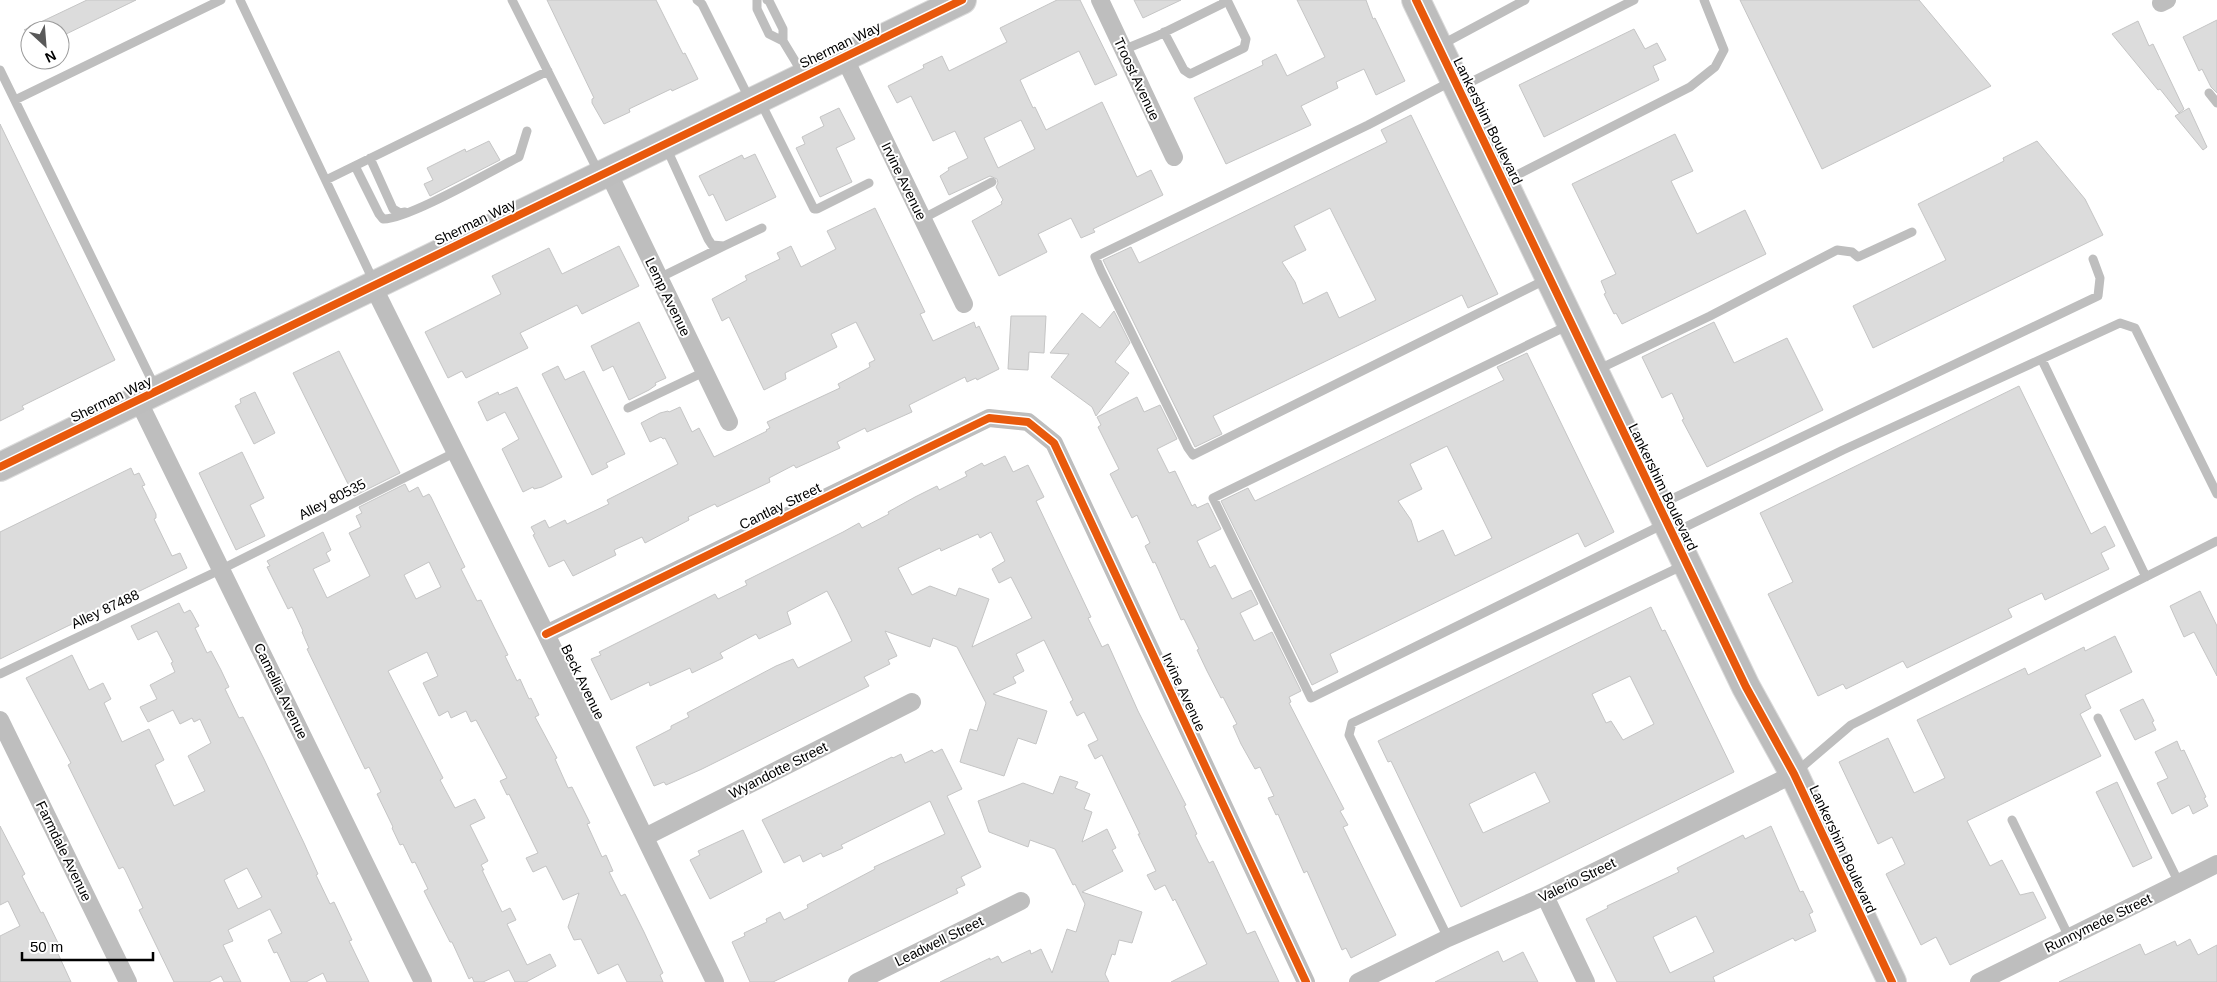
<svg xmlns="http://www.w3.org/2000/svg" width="2217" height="982" viewBox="0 0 2217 982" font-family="Helvetica,sans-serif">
	<rect width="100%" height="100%" fill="#fff"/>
	<!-- building -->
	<path fill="#dcdcdc" stroke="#c5c5c5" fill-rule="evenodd" d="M87 0H136L60 37V30H24Z
		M547 0H656L683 54 685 53 698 79 672 91 671 89 629 109 630 112 604 124 592 103V99L594 98Z
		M1057 0H1080L1117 75 1095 85 1079 51 1020 80 1033 108 1035 107 1046 130 1102 102 1137 177 1151 170 1163 195 1093 229 1095 232 1081 238 1071 218 1038 234 1047 252 999 276 972 221 1002 204 1001 202 1003 200 996 187 998 183 997 179 990 176 949 195 940 176 949 170 948 168 968 158 955 131 933 141 911 96 897 103 888 86 924 68 923 65 942 56 949 71 1007 42 1000 28ZM1021 120 1035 149 998 168 984 138Z
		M1134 0H1181L1143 18Z
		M1297 0H1366L1373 19 1375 18 1405 81 1376 95 1364 69 1336 82 1338 88 1301 106 1311 125 1226 164 1194 98 1263 65 1262 61 1276 54 1287 76 1325 57Z
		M1740 0H1919L1991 86 1822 169Z
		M2217 20V93L2211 87 2202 69 2199 71 2183 37Z
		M2138 21 2149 46 2153 44 2184 109 2179 113 2160 89 2158 90 2112 34Z
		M1634 29 1645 49 1657 43 1666 60 1653 66 1659 80 1544 137 1519 85Z
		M839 108 855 139 836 148 852 182 820 197 796 148 805 144 802 137 824 126 820 117Z
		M2189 108 2207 147 2203 150 2175 116Z
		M1411 115 1498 294 1468 308 1462 295 1213 416 1222 434 1195 447 1103 260 1131 247 1139 263 1387 142 1381 130ZM1330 208 1376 300 1339 318 1327 292 1303 304 1295 282 1282 262 1306 250 1294 226Z
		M0 124 115 360 22 406 24 409 0 421Z
		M1675 134 1693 171 1671 181 1697 234 1745 210 1766 254 1622 324 1616 313 1614 314 1604 294 1606 293 1601 281 1616 274 1572 184Z
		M489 141 500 160 430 196 424 184 433 180 427 168 465 149 466 152Z
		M2037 141 2085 199 2103 235 1873 348 1853 306 1946 260 1918 204 2004 161 2003 158Z
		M755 154 776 197 726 221 713 194 709 196 699 176 742 155 744 159Z
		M875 208 925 312 920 314 933 341 974 322 976 328 979 326 999 369 977 380 976 378 967 382 965 377 909 405 912 412 867 432 865 428 837 442 840 448 796 468 794 465 769 478 770 482 717 507 715 504 688 517 689 520 645 543 642 537 614 550 616 555 573 576 564 560 549 567 533 535 535 534 531 527 545 520 549 528 565 520 567 524 609 504 607 500 678 464 665 438 663 439 661 437 650 442 641 423 660 413 668 411 669 412 680 407 692 432 699 428 714 457 767 431 766 430 770 428 767 422 840 388 838 384 870 367 869 363 875 360 856 322 831 334 837 347 785 373 786 379 764 390 729 317 722 321 712 299 747 280 745 276 780 259 777 253 791 246 801 267 836 249 827 231Z
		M619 246 639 286 582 314 577 305 520 333 528 348 466 378 462 371 448 378 425 332 501 294 492 276 549 248 562 274Z
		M1114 311 1130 343 1115 362 1129 373 1096 416 1092 407 1051 377 1069 354 1050 353 1082 313 1100 328Z
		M1011 316H1046L1044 353 1029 352 1028 370 1008 369Z
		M639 322 666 378 655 383 656 385 649 390 629 400 613 366 603 371 591 346Z
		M1714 322 1734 363 1787 338 1823 410 1707 467 1682 420 1684 419 1672 393 1662 398 1642 357Z
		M339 351 400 473 354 496 293 373Z
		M1527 353 1614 532 1585 547 1578 533 1330 654 1338 672 1312 685 1221 501 1248 488 1255 501 1504 380 1497 367ZM1447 446 1492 538 1455 556 1443 530 1418 542 1411 520 1398 501 1422 489 1410 464Z
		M558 366 565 380 584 371 625 454 606 463 608 467 592 475 542 374Z
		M2019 386 2091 534 2105 526 2115 546 2101 553 2109 569 2045 600 2042 593 2008 609 2012 617 1907 668 1903 661 1846 689 1843 684 1818 696 1768 594 1793 582 1760 513Z
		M517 387 562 477 542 487 534 489 533 487 523 492 502 449 519 439 505 412 487 421 478 402 498 392 499 395Z
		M255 392 275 433 254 444 235 406 241 403 240 399Z
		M1137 397 1144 412 1160 405 1177 439 1157 449 1169 473 1175 471 1192 506 1195 504 1197 508 1208 503 1221 529 1197 541 1210 568 1215 565 1232 599 1251 590 1258 604 1240 613 1254 641 1272 632 1301 691 1289 697 1291 702 1289 703 1344 809 1340 811 1348 825 1343 827 1396 935 1351 958 1346 948 1342 950 1307 871 1304 873 1278 814 1276 815 1268 798 1274 796 1260 767 1255 769 1241 744 1233 726 1237 724 1223 697 1221 698 1207 671 1197 650 1199 649 1184 619 1181 620 1155 562 1153 563 1145 546 1150 543 1137 515 1132 518 1110 474 1119 469 1098 427 1101 425 1097 417Z
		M242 452 264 498 250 505 265 536 236 550 199 473Z
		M1005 456 1013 472 1028 465 1044 497 1036 501 1091 617 1088 618 1102 647 1108 644 1138 711 1186 805 1184 806 1197 834 1195 835 1209 863 1213 861 1247 934 1255 931 1279 982H1171L1207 964 1175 899 1173 901 1165 885 1155 890 1147 875 1156 871 1138 834H1140L1102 755 1095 759 1088 745 1098 740 1084 712 1077 716 1070 702 1073 700 1044 640 1016 654 1024 671 1013 677 1016 683 993 694 1047 711 1036 744 1018 738 1004 776 960 762 970 729 977 731 986 703 957 647 933 638 930 647 885 631 897 656 888 660 890 664 864 677 869 686 702 769 666 785 664 782 654 786 636 747 671 729V726L689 717 687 713 776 666 793 659 798 668 852 641 837 610 827 591 787 612 791 624 759 639 756 634 720 653 723 658 692 673 690 668 650 686 649 682 611 700 591 659 601 655 599 652 715 594 718 599 747 585 745 581 843 532 859 523 862 528 889 514 888 512 915 497 937 486 939 490 967 476 965 472 982 463 984 466ZM991 532 1005 561 992 569 999 583 1011 577 1032 618 972 647 989 599 959 588 956 596 930 586 912 595 898 568 940 548 941 551 978 534 980 538Z
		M131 468 134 475 139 473 145 485 142 486 156 514V518L154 519 172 556 180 553 187 568 0 659V532Z
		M405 484 409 492 418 487 423 497 429 494 431 497 465 567 461 569 477 601 481 600 494 627 508 655 505 656 517 681 520 679 529 699 531 698 539 715 535 717 557 758 555 759 568 788 572 787 590 823 587 824 602 857 606 855 613 871 609 872 621 896 625 894 644 932 663 973 660 975 663 982H627L618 964 598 974 581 939 574 940 568 927 579 893 563 900 546 866 533 872 526 858 538 853 509 794 507 795 500 781 507 778 476 720 471 722 466 711 451 718 448 711 439 716 423 683 438 676 427 652 388 671 443 778 440 780 455 808 475 799 485 818 470 825 488 861 481 865 484 870H482L502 912 510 908 516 920 507 924 527 965 550 954 556 966 526 982H515L509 970 483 982H474L472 977 469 979 452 942H450L428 899 424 891 428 889 415 862 412 863 403 844 400 845 392 828 393 827 377 794 381 792 369 767 365 769 307 649 309 648 302 632 303 631 292 607 288 609 267 567 270 566 267 561 323 532 331 550 326 553 330 561 313 569 327 598 370 576 349 533 361 527 356 516 362 513 359 507ZM429 562 441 587 416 599 404 575Z
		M2200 591 2217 626V676L2194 632 2184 637 2170 606Z
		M179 603 184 613 190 610 192 613 199 626 195 628 207 653 211 651 221 670 229 687 225 689 239 718 243 717 264 759 304 843 318 874 316 875 330 904 334 902 352 940 349 941 369 982H327L323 973 306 982H291L277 952 274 953 268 940 282 933 270 909 228 930 233 941 223 945 241 982H224L221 976 209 982H174L156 945 139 910 143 908 125 870 123 867 119 869 68 765 71 763 26 678 72 655 89 690 103 683 111 699 104 703 122 742 149 729 164 760 155 765 174 806 205 791 188 756 211 743 200 719 194 722 192 718 180 724 173 710 148 722 140 707 157 699 150 685 175 672 171 663 173 662 157 631 138 640 131 626ZM247 868 262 897 238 909 224 880Z
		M1651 607 1662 631 1665 630 1734 772 1461 907 1391 761 1388 762 1378 741ZM1630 676 1654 724 1623 740 1611 721 1606 723 1592 694ZM1535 772 1550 802 1483 833 1469 804Z
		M2115 636 2132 672 2085 695 2091 708 2080 714 2101 756 1967 821 1990 866 2002 860 2020 895 2033 892 2046 918 1950 965 1936 937 1921 945 1886 874 1905 864 1892 837 1878 844 1839 762 1888 738 1914 793 1945 778 1917 720 2025 668 2028 675 2084 647 2085 651Z
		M2143 699 2154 721 2152 722 2156 730 2135 740 2120 710Z
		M2177 741 2181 751 2184 750 2206 797 2204 798 2208 806 2193 814 2189 805 2172 814 2157 783 2168 778 2155 752Z
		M942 749 962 789 947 796 981 867 961 877 965 885 956 889 958 893 773 982H750L732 942 745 936 744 933 767 922 766 919 780 912 784 920 808 908 807 905 875 869 874 867 945 834 930 801 841 845 843 848 823 857 821 853 803 862 800 855 784 863 762 820 892 757 893 758 901 754 905 763 932 750 934 753Z
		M1060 776 1078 782 1075 788 1090 794 1084 809 1092 812 1082 842 1107 829 1116 848 1112 850 1123 871 1082 892 1142 912 1132 943 1119 940 1115 955 1112 954 1105 974 1109 982H940L990 958V960L998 956 1002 963 1030 950 1031 954 1041 949 1052 973 1067 929 1076 932 1085 904 1075 884 1073 885 1055 849 1030 840 1028 847 989 832 978 801 1023 783 1053 794Z
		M2117 782 2152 858 2133 867 2096 792Z
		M0 826 25 874 22 876 41 913 43 912 58 943 54 945 71 982H0V936L20 926 8 901 0 905Z
		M1771 826 1800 892 1803 891 1813 912 1809 914 1816 931 1795 941 1793 938 1713 977 1715 982H1617L1586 919 1608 908 1607 906 1679 872 1677 868 1743 835 1745 839ZM1696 916 1714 952 1670 973 1653 937Z
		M743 830 762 872 710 899 690 860 700 855 698 851Z
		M2190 939 2198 955 2217 945V982H2059L2140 944 2145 955 2175 941 2177 946Z
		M1498 951 1503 962 1523 952 1538 982H1435Z"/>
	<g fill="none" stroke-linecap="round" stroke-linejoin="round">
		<!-- primary casing -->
		<g stroke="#dbdbdb" stroke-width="30">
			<path id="primary" d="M1416 0 1746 687 1794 774 1892 982
				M0 467 962 0"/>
		</g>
		<!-- service -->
		<path stroke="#bebebe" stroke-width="9" d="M240 0 374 282
			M512 0 599 173
			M697 0 702 4 750 100
			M757 0V9L769 34 783 41 803 74
			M767 0 769 1 783 29V41
			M1164 32 1184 70 1190 74 1244 48 1246 39 1227 0
			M1441 45 1525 0
			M1123 50 1157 36 1222 4 1225 0
			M0 70 156 389
			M1452 81 1368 125 1095 257 1101 271 1188 448 1193 455 1547 279
			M1461 87 1634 0
			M2209 93 2217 103
			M15 100 221 0
			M760 101 814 209H817L869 183
			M666 147 708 239 712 245 724 246 762 228
			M370 158 393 209 400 213 405 212
			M355 166 379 214 383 219C407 220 493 170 519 157L527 131
			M326 180 548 71
			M1505 181 1690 87 1715 67 1724 50 1704 0
			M922 219 992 182
			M659 278 724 246
			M1569 325 1213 498 1311 698 1664 524
			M2042 360 2146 577
			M1597 370 1710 316 1837 250 1852 252 1858 257 1912 232
			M628 408 704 372
			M1661 504 2098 296 2100 278 2093 259
			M1675 532 1843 450 2120 323 2135 328 2217 494
			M0 674 222 569 454 453
			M2098 718 2179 883
			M1796 772 1851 725 2217 541
			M2012 820 2069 937
			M1448 938 1349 735 1352 723 1684 565"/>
		<!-- minor -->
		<path stroke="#bebebe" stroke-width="18" d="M1100 0 1174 157
			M2161 3 2167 0
			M844 57 964 304
			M608 172 729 422
			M373 286 546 634 715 982
			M138 400 423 982
			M546 634 989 418 1028 422 1054 443 1306 982
			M0 720 128 982
			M645 837 912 702
			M1545 896 1586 982
			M857 982 1021 901
			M1358 982 1448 938 1545 896 1794 774
			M1979 982 2217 864"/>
		<!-- primary -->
		<use href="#primary" stroke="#bdbdbd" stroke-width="28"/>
		<!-- cycleway casing -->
		<g stroke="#fff" stroke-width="11">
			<path id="cycleway" d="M1416 0 1746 687 1794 774 1892 982
				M0 467 962 0
				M546 634 989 418 1028 422 1054 443 1306 982"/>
		</g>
		<!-- cycleway -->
		<use href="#cycleway" stroke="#e8590c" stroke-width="8"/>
	</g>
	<g text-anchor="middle" stroke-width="4" stroke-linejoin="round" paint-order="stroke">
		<!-- street labels -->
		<g font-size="14" fill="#000" stroke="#fff">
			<text transform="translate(840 45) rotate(-26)" y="5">Sherman Way</text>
			<text transform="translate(1137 79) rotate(65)" y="5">Troost Avenue</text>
			<text transform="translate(1488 121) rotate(64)" y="5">Lankershim Boulevard</text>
			<text transform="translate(904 181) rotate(64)" y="5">Irvine Avenue</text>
			<text transform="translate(475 222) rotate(-26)" y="5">Sherman Way</text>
			<text transform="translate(668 297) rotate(64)" y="5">Lemp Avenue</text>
			<text transform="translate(111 399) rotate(-26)" y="5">Sherman Way</text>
			<text transform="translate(1663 487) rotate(64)" y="5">Lankershim Boulevard</text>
			<text transform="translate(332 499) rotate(-27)" y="5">Alley 80535</text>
			<text transform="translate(780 506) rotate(-26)" y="5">Cantlay Street</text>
			<text transform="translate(105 609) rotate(-25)" y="5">Alley 87488</text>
			<text transform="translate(583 682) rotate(64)" y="5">Beck Avenue</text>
			<text transform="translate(281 691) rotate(64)" y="5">Camellia Avenue</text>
			<text transform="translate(1184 692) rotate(65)" y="5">Irvine Avenue</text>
			<text transform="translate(778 770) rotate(-27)" y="5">Wyandotte Street</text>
			<text transform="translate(1843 849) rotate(65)" y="5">Lankershim Boulevard</text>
			<text transform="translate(64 851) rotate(64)" y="5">Farmdale Avenue</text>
			<text transform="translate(1577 880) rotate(-26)" y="5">Valerio Street</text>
			<text transform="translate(2098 923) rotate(-26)" y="5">Runnymede Street</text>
			<text transform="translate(939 941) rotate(-26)" y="5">Leadwell Street</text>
		</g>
	</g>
	<!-- north arrow -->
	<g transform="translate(45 45) rotate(154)"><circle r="24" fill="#ffffff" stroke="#999999"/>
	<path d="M0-4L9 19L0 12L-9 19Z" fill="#595959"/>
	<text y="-8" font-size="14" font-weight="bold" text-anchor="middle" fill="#000000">N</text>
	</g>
	<!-- scale -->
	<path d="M22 952v8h131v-8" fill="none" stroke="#000000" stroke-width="2.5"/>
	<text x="30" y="952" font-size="15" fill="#000000" stroke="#ffffff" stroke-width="4" paint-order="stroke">50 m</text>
</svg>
